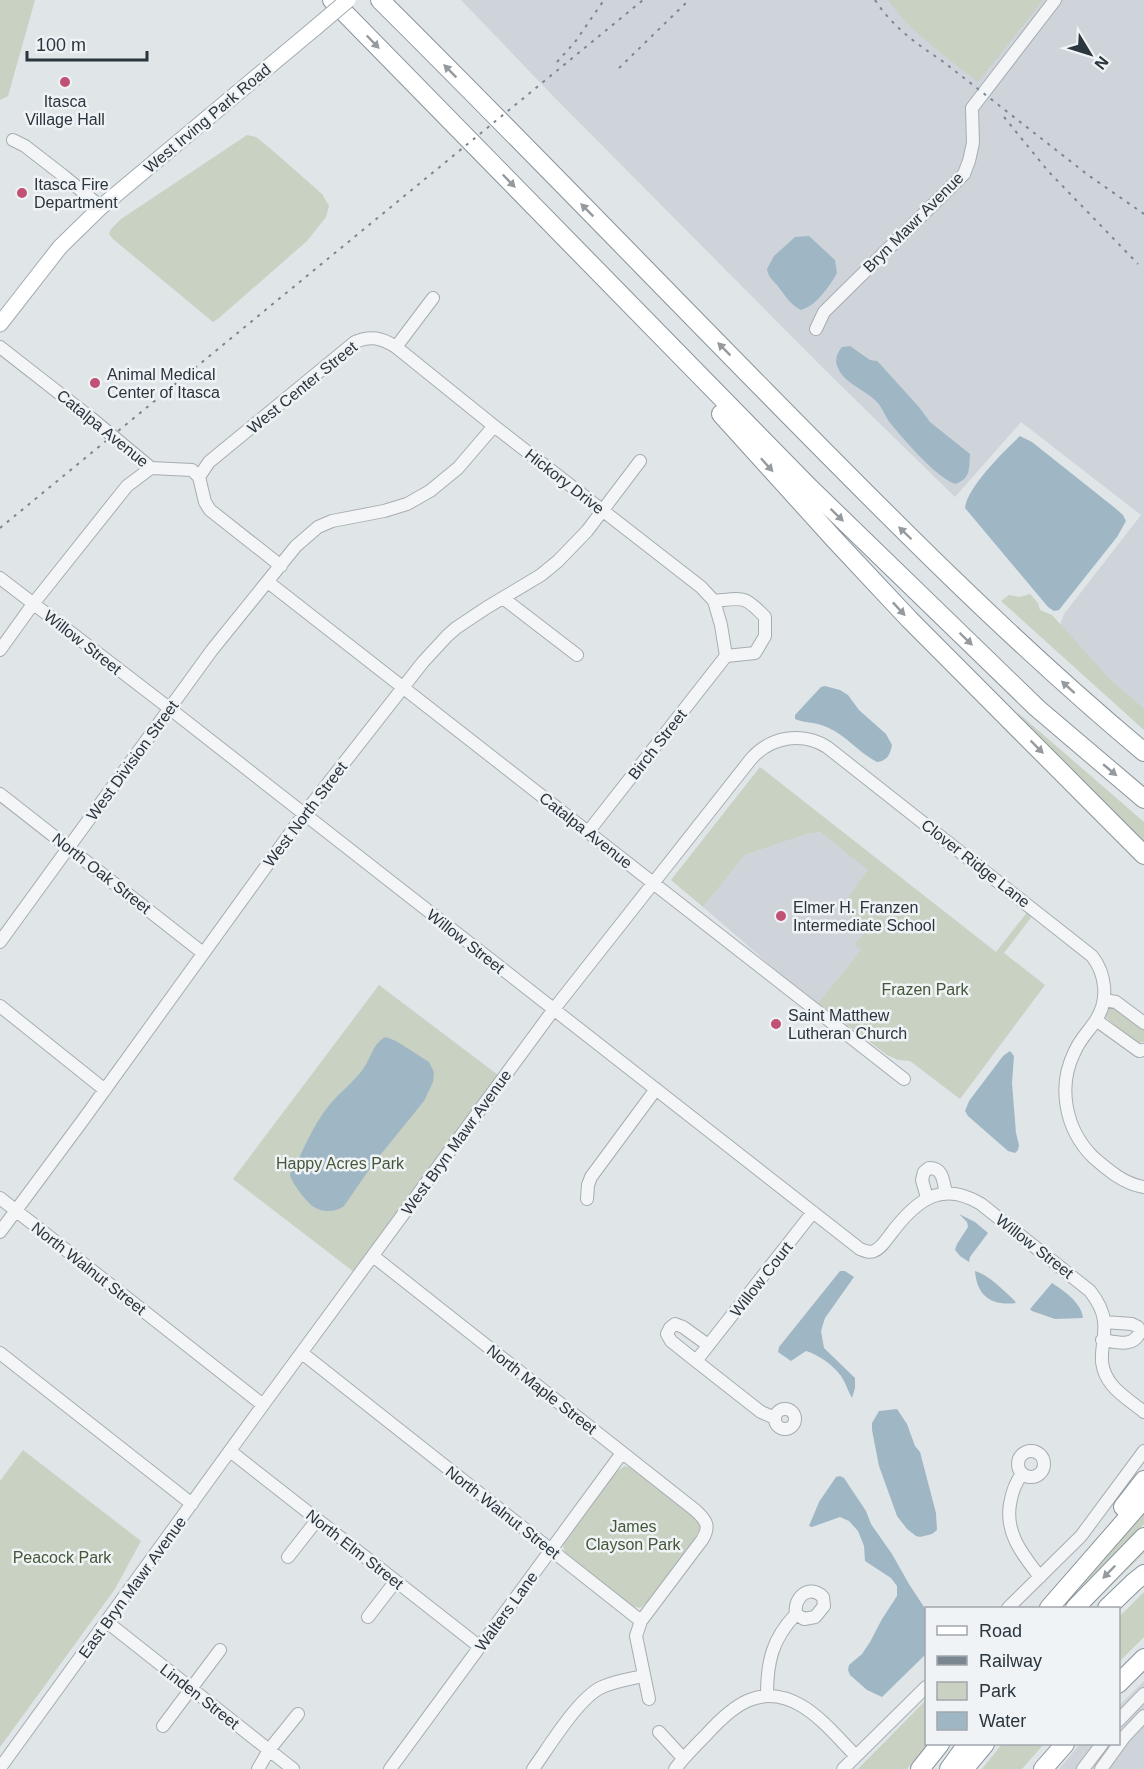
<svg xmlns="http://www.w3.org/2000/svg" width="1144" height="1769" viewBox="0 0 1144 1769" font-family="Helvetica,sans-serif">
	<rect width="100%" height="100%" fill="#e0e5e8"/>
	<!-- built -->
	<path fill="#cfd4da" d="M461 0H1144V708L1111 680 1060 625 1064 614 1141 515 1021 422 955 497 824 369 554 97Z
		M820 832 868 869 858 923 866 931 861 950 818 1003 778 972 703 907 745 855 807 834Z
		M1144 1681V1769H1059L1080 1744H1118L1119 1706Z"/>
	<!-- green -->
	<path fill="#c8d1c2" d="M0 0H35L8 96 0 100Z
		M888 0H1043L978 82C947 57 911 33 888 0Z
		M247 135 256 137 272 150 322 194 329 206 326 217 307 241 219 318 213 322 113 239 109 234 111 229 121 219Z
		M1030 594 1038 603 1040 610 1052 615 1111 680 1144 708V730L1001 601 1009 595 1020 597Z
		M1017 712 1144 822V843L1039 739Z
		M760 767 996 952 1028 911 1033 915 1004 953 1045 985 960 1099 910 1061 898 1060 887 1055 818 1003 861 950 855 944 866 931 840 908 868 870 820 832 807 834 745 855 703 907 671 880Z
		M379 985 498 1075 354 1272 233 1179Z
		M1111 1007 1122 1011 1144 1028V1042L1137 1043 1104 1016 1105 1011Z
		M23 1450 141 1541 115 1589 0 1747V1481Z
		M625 1466 631 1468 695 1518 701 1526C699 1536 649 1605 640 1608L632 1606 570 1556 565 1552 563 1546 565 1542 616 1472Z
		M1144 1509V1524L1081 1587 1062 1608H1060Z
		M1144 1546V1553L1089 1608H1083Z
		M1144 1592V1637L1119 1662V1617Z
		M926 1700 928 1744 907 1769H858Z
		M1002 1744H1044L1022 1769H982Z"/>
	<!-- water -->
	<path fill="#9fb7c5" d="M809 236 835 260 837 273C829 287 816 306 801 310 789 304 785 295 777 285 772 279 768 277 767 269L774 256 795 237Z
		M850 346 870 360 877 361 880 364 919 407 930 422 970 454C969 468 971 479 955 484 935 476 906 442 891 424 885 417 883 408 876 401 865 390 844 383 838 368 834 360 837 353 842 347Z
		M1020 436 1032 442 1115 508 1123 515 1126 521 1117 537 1059 610 1054 611 1048 607 965 508C967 487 1004 451 1020 436Z
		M825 686 840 690 848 695 859 710 886 734 892 745C890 755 887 761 877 762 858 752 844 733 824 726 814 722 804 723 795 719V715L821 687Z
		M386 1037 396 1041 429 1062 434 1072 433 1082 424 1101 373 1164 344 1206C336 1212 323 1213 314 1207 308 1204 290 1181 290 1174 291 1168 297 1164 299 1158 308 1139 317 1119 331 1103 341 1091 354 1082 363 1069 371 1059 373 1042 386 1037Z
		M1010 1051 1014 1056 1012 1083 1016 1133 1019 1145 1018 1150 1015 1153 1008 1151 968 1116 965 1111 969 1101 1003 1056Z
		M959 1214 975 1222 988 1233 970 1257 969 1262 960 1256 955 1250 957 1244 968 1227 967 1222Z
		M840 1271H845L854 1277 825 1318 821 1331 824 1348 855 1378V1388L852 1398C849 1393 847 1387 844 1381 837 1367 819 1355 806 1351L791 1361 778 1352 779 1347Z
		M975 1271C989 1275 1003 1290 1014 1300L1016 1303C991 1306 977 1296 975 1271Z
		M1052 1283C1063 1290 1082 1303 1083 1318L1055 1319 1032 1311 1030 1309Z
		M897 1409 907 1424 915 1446 920 1452 936 1513 937 1530 932 1534 920 1537 916 1536 907 1529 897 1516 879 1466 872 1430V1423L879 1411Z
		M840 1476 844 1478 866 1511 871 1524 892 1554 909 1584 926 1610V1654L882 1697 867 1690 850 1675 848 1670 849 1665 862 1654 870 1642 882 1619 897 1596V1586L891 1578 865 1561 864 1546 858 1531 849 1521 840 1517 812 1527 809 1526 819 1502 836 1477Z"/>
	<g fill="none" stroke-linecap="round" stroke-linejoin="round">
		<!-- minor casing -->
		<g stroke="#a6adb2" stroke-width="14">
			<path id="minor" d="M13 140 25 146 65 177 101 207
				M816 329 824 312 964 174 969 161 973 143 972 108 1055 0
				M0 347 91 418 151 468 192 470 199 477 205 502 210 510 281 566
				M396 347 433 298
				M199 477 209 462 355 342C371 335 382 338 396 347L494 426 701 587 714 601 721 625 726 656 588 832
				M0 578 169 708 860 1249C865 1251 869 1253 874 1251 882 1248 888 1237 893 1231 917 1200 942 1180 981 1204L1090 1291C1097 1300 1103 1310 1104 1321 1107 1344 1093 1361 1112 1385 1120 1395 1133 1403 1144 1412
				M268 582 904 1079
				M503 598 577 655
				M714 601C744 598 744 595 765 617V636L755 653 726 656
				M0 650 33 604 127 486 151 468
				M0 794 203 953
				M0 942 212 650 296 546 318 527 332 521 384 511 407 504 430 491 458 468 494 426
				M1104 1000 1116 1002 1144 1023
				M0 1006 105 1090
				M1096 1020 1139 1051 1144 1050
				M0 1198 263 1405
				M927 1198 922 1180 924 1172 929 1168C944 1168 943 1182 946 1193
				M587 1199 588 1185 591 1177 656 1089
				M0 1232 83 1120 304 814 423 662 447 636 456 628 486 608 541 575 558 561 587 531 640 461
				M373 1256 695 1510C706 1520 711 1526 702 1540L641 1621 636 1636 649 1699
				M1102 1340C1117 1342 1133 1348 1140 1332L1138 1327 1132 1324 1104 1322
				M0 1353 192 1504
				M302 1353 641 1621
				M696 1361 671 1341 667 1334 670 1328 675 1324 683 1327 708 1345
				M775 1419a10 10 0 1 1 20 0a10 10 0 1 1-20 0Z
				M775 1418 761 1412 696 1361 813 1212
				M1018 1464a13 13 0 1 1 26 0a13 13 0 1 1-26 0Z
				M230 1451 480 1647
				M1022 1474C1015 1483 1012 1492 1010 1504 1005 1534 1023 1555 1040 1577
				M288 1557 317 1520
				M1008 1608 1081 1536 1144 1451
				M368 1617 395 1582
				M107 1622 293 1769
				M767 1695C767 1662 772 1639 796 1614 793 1598 809 1583 823 1597L824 1606 815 1617 804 1619 796 1614
				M1118 1721 1144 1694
				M163 1726 220 1650
				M659 1732 683 1758
				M0 1768 263 1405 554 1009 751 759C770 737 802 731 827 747L1092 956C1106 974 1109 1000 1096 1020 1089 1031 1080 1039 1075 1051 1057 1086 1065 1129 1093 1157 1108 1170 1124 1184 1144 1187
				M258 1769 269 1750 298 1714
				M390 1769 622 1453
				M533 1769C549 1747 578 1698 602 1687 615 1681 630 1679 643 1676
				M675 1769C684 1757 695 1746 706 1735 733 1705 761 1682 802 1706 822 1718 839 1739 856 1756
				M843 1769 926 1687
				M1083 1769 1102 1744
				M1101 1769 1125 1736 1144 1716"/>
		</g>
		<!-- major casing -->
		<g stroke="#a1abb2" stroke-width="17">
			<path id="major" d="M0 324 60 247 101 207 315 28"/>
		</g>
		<!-- highway casing -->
		<g stroke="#89949d" stroke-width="20">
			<path id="highway" d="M332 0 810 488 1037 708 1144 799
				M380 0C510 129 637 261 766 392 888 516 1010 640 1144 752
				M721 414 835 540 909 619 1144 855
				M1123 1507 1144 1480
				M1049 1608 1144 1499
				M1075 1608 1144 1537
				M1107 1608 1134 1582 1144 1574
				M1118 1684 1144 1658
				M920 1769 940 1744
				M949 1769 967 1744
				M964 1769 985 1744
				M1043 1769 1065 1744"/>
		</g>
		<!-- minor -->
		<use href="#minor" stroke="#f3f5f7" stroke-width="12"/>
		<!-- major -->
		<use href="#major" stroke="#fff" stroke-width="15"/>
		<!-- highway -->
		<use href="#highway" stroke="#fff" stroke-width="18"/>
		<!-- rail -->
		<path stroke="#7b8790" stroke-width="2" stroke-dasharray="3 6" stroke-linecap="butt" d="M875 0C892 26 915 43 941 60L1088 175 1144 214
			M557 62 575 42 604 0
			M619 68 689 0
			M1004 117 1048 171 1138 264
			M0 528 643 0"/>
		<!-- major-bridge casing -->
		<g stroke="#a1abb2" stroke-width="17" stroke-linecap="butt">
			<path id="major-bridge" d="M315 28 348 0"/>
		</g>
		<!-- major-bridge -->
		<use href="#major-bridge" stroke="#fff" stroke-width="15"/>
	</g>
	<!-- one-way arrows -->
	<defs><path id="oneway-solid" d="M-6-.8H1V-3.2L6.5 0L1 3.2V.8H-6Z" transform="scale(1.5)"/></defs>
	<g fill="#949a9e">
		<use href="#oneway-solid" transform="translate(373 42) rotate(46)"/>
		<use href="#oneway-solid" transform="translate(450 71) rotate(-135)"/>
		<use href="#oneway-solid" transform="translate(509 181) rotate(46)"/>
		<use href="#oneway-solid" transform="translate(587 210) rotate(-135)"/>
		<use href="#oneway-solid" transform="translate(724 349) rotate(-135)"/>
		<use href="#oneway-solid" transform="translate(767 465) rotate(48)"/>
		<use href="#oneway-solid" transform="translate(837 515) rotate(44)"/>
		<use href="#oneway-solid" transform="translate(905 533) rotate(-136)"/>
		<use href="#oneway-solid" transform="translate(899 609) rotate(47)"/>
		<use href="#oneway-solid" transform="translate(966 639) rotate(44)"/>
		<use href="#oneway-solid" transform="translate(1068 687) rotate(-138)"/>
		<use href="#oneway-solid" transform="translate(1037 747) rotate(45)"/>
		<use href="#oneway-solid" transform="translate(1110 770) rotate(40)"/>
		<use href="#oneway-solid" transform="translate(1109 1572) rotate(134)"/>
	</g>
	<!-- markers -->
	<g fill="#c15175" stroke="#f0f3f6" stroke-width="2">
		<circle cx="65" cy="82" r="6"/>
		<circle cx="22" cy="193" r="6"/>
		<circle cx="95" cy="383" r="6"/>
		<circle cx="781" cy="916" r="6"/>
		<circle cx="776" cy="1024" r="6"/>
	</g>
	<g text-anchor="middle" stroke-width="5" stroke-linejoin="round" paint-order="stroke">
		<!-- poi labels -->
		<g font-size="16" fill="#2a353e" stroke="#f0f3f6" text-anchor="start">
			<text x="65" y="107" text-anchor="middle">Itasca<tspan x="65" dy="18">Village Hall</tspan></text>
			<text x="34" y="190">Itasca Fire<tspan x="34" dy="18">Department</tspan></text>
			<text x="107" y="380">Animal Medical<tspan x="107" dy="18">Center of Itasca</tspan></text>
			<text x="793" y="913">Elmer H. Franzen<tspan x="793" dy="18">Intermediate School</tspan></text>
			<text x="788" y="1021">Saint Matthew<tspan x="788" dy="18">Lutheran Church</tspan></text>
		</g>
		<!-- street labels -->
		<g font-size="16" fill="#2a353e" stroke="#f0f3f6">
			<text transform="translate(207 118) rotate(-40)" y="6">West Irving Park Road</text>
			<text transform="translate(913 222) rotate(-45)" y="6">Bryn Mawr Avenue</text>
			<text transform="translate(302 387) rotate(-39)" y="6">West Center Street</text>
			<text transform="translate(103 428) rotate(39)" y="6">Catalpa Avenue</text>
			<text transform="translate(565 481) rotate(38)" y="6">Hickory Drive</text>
			<text transform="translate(83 642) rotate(38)" y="6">Willow Street</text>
			<text transform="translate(657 744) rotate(-52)" y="6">Birch Street</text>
			<text transform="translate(132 760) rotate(-54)" y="6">West Division Street</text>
			<text transform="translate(305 814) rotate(-53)" y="6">West North Street</text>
			<text transform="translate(586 830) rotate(38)" y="6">Catalpa Avenue</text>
			<text transform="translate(976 863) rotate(38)" y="6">Clover Ridge Lane</text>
			<text transform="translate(102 873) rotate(38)" y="6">North Oak Street</text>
			<text transform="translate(466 941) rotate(38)" y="6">Willow Street</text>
			<text transform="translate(456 1142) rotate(-54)" y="6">West Bryn Mawr Avenue</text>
			<text transform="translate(1035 1246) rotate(38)" y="6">Willow Street</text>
			<text transform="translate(89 1268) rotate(38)" y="6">North Walnut Street</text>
			<text transform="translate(761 1279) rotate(-52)" y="6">Willow Court</text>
			<text transform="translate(542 1389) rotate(38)" y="6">North Maple Street</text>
			<text transform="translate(503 1512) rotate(38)" y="6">North Walnut Street</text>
			<text transform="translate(355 1549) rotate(38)" y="6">North Elm Street</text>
			<text transform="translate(132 1587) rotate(-54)" y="6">East Bryn Mawr Avenue</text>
			<text transform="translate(506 1611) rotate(-54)" y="6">Walters Lane</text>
			<text transform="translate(200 1696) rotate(38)" y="6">Linden Street</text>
		</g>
		<!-- park labels -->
		<g font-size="16" fill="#445839" stroke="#f0f3f6">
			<text x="925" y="995">Frazen Park</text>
			<text x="340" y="1169">Happy Acres Park</text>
			<text x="633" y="1532">James<tspan x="633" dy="18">Clayson Park</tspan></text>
			<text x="62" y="1563">Peacock Park</text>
		</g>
	</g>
	<!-- legend -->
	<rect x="925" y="1607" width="195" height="138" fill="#f0f3f6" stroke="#a1a7ac" stroke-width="1.5"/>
	<rect x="937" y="1626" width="30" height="9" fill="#ffffff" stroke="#a1a7ac" stroke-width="1.5"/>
	<text x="979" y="1637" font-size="18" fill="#2a353e">Road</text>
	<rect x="937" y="1656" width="30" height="9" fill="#7b8790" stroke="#a1a7ac" stroke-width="1.5"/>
	<text x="979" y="1667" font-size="18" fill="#2a353e">Railway</text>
	<rect x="937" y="1682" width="30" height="18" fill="#c8d1c2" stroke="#a1a7ac" stroke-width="1.5"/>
	<text x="979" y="1697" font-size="18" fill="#2a353e">Park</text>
	<rect x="937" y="1712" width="30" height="18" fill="#9fb7c5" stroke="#a1a7ac" stroke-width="1.5"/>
	<text x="979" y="1727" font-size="18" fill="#2a353e">Water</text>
	<!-- north arrow -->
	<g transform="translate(1090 54) rotate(128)" stroke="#f0f3f6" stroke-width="4.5" paint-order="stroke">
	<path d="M0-4.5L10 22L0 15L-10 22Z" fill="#2a353e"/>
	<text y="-9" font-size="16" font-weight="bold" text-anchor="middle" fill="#2a353e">N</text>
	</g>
	<!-- scale -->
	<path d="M27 51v9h120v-9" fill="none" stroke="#2a353e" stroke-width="3"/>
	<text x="36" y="51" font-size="18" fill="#2a353e" stroke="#f0f3f6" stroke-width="4.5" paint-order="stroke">100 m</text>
</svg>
